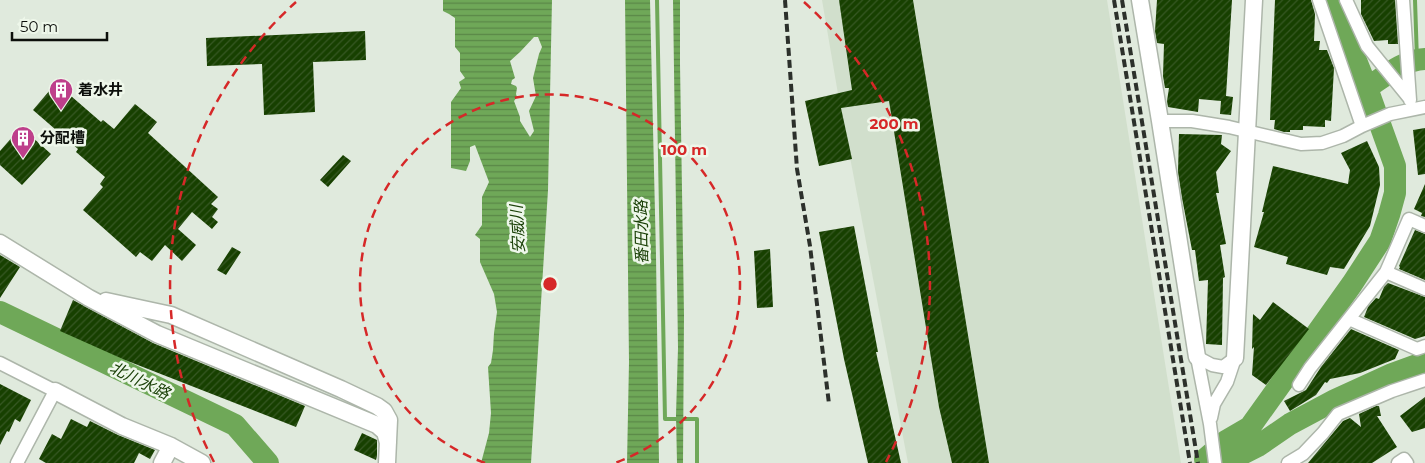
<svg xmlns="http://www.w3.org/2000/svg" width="1425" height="463" viewBox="0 0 1425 463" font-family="Montserrat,'Noto Sans JP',sans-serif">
	<defs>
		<pattern id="water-rules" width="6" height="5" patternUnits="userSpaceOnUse" patternTransform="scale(1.25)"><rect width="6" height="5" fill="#6fa858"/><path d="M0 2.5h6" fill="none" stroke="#5a8747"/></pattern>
		<pattern id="building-hatch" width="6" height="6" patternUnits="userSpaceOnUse" patternTransform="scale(1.25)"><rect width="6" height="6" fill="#174000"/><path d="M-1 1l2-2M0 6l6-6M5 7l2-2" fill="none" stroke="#375824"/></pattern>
	</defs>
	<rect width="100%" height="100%" fill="#e0eadd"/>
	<!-- built -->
	<path fill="#d1dfcc" d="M822 0H1107L1181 463H908L838 94Z"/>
	<!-- water -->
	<path fill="url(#water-rules)" fill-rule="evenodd" d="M443 0H552L548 190 531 463H481L489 433 491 413 488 367 491 363 493 350 494 333 497 312 494 294 480 262V239L475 235 482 225V197L489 182 475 145 470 147V161L466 171 451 168V102L461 88 459 82 465 78 460 71V53L455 47V18L449 14 443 11ZM534 37H538L542 47 539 54 533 78 536 96 529 111 534 131 530 137 520 121V117L514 101 517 97 516 94 517 88 516 86 511 84 512 80 515 78 510 61 520 52Z
		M625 0H650L656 256 659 463H627L629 362Z
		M673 0H680V64L684 315 683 463H677L676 415 678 348Z"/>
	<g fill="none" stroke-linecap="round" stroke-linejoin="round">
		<!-- stream -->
		<path stroke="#6fa858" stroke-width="4" d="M657 0 665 419H697V463
			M1415 0 1417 60"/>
		<!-- river -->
		<path stroke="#6fa858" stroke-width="22" d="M1367 88C1385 76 1403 60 1425 59
			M0 312 235 425 268 463
			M1205 459 1226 441 1250 427 1352 284 1380 241 1389 215 1395 193V166L1367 88 1332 0
			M1205 459 1228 461 1258 446 1290 424 1335 400 1392 374 1425 362"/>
	</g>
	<!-- building -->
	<path fill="url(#building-hatch)" d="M839 0H913L989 463H952L939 407 889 101 841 108 852 159 819 166 805 101 852 90Z
		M1157 0H1232L1226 96 1233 97 1231 115 1220 114 1221 101 1199 99 1198 112 1168 107 1167 101 1169 88H1165L1163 76 1164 44 1157 43 1155 31Z
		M1275 0H1311L1315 14 1314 41H1320L1319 50H1327L1334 68 1331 121 1325 120V127L1303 126V130H1290V132H1284L1274 129 1275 120H1270Z
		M1361 0H1395L1398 44H1388V40L1374 41 1361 14Z
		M365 31 366 60 313 62 315 112 264 115 262 64 207 66 206 38Z
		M56 83 101 122 103 120 114 129 135 104 157 122 148 133 218 197 211 204 218 209 212 217 218 222 212 229 192 212 178 229 196 245 182 261 165 245 152 261 140 252 136 257 83 210 103 187 100 184 105 177 76 152 78 149 33 110Z
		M21 127 51 154 22 185 0 165V151Z
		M1425 128V174L1418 175 1413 130Z
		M1179 134 1222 135 1221 144 1231 151 1216 172 1219 193H1216L1226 244 1220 245 1225 277 1223 278 1222 345 1206 344 1208 280 1199 281 1195 250H1192L1182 198 1178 172Z
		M1367 141 1379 167 1380 185 1370 226 1344 269 1330 267 1327 275 1286 264 1288 257 1254 247 1264 212H1262L1273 166 1348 184 1350 170 1341 153Z
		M343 155 351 161 328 187 320 180Z
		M1425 184V217L1421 216 1422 213 1414 209Z
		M854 226 878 352H876L901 463H868L844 359 819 232Z
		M1415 230 1425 234V280L1399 269 1400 267 1399 266Z
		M232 247 241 252 226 275 217 270Z
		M770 249 773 307 757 308 754 251Z
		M0 255 20 267 0 298Z
		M1388 283 1425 297V336L1415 339 1364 317 1368 307 1376 298 1379 299 1384 287Z
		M73 300 153 343 305 406 296 427 125 360 60 331Z
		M1273 302 1309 329 1266 385 1252 375 1254 347 1252 349 1253 314 1260 320Z
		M1351 329 1399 350 1395 359 1360 373 1330 379 1327 383 1325 382 1316 395 1290 411 1284 401 1306 390 1321 367Z
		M0 384 31 400 20 422 15 419 9 432 7 431 0 445Z
		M1425 397V428L1412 432 1400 416Z
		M1376 406H1379L1381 416H1377L1397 447 1372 463H1308L1343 421 1350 418 1361 427 1359 414Z
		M71 419 87 427 90 421 118 435 155 450 150 459 139 453 134 463H46L39 459 52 434 61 439Z
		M362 433 377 440V456L376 460 354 450Z"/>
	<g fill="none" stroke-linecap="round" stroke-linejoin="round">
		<!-- minor casing -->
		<g stroke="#adb6aa" stroke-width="15">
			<path id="minor" d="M1319 0 1362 126
				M1346 0 1367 46 1410 99
				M1403 0 1410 100
				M1160 121H1192L1229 127 1301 144 1322 143 1343 136 1362 126 1390 114 1425 107
				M1386 272 1425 289
				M1349 319 1417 349 1425 346
				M1197 357 1210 424 1215 463
				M1197 357 1212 365 1223 367 1235 358
				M0 363 55 391 17 463
				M1299 385 1310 368 1386 272 1409 219 1425 226
				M1211 418 1214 404 1227 382 1235 358
				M1288 463 1303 454 1323 433 1338 414 1392 391 1425 380
				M1398 463 1404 459 1407 463"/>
		</g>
		<!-- tertiary casing -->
		<g stroke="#adb6aa" stroke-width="19">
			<path id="tertiary" d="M1140 0 1160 121 1197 357
				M0 243 89 298 157 334 377 425 385 432 388 443
				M106 301 171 315 341 389 377 406 384 411 389 420 387 463
				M1235 358 1254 0
				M55 391 122 426 171 446 202 463
				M162 463 171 446"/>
		</g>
		<!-- minor -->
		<use href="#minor" stroke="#fff" stroke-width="12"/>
		<!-- tertiary -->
		<use href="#tertiary" stroke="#fff" stroke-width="16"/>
		<!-- rail -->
		<path stroke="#2c302b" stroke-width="4" stroke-dasharray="8 4" stroke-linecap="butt" d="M785 0 797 169 810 246 829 404
			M1114 0 1190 463
			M1122 0 1198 463"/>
	</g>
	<!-- distance rings -->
	<g fill="none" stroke="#d62828" stroke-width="2.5" stroke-dasharray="9 6">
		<path d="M485 463A190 190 0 1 1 615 463"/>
		<path d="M214 462A380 380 0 0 1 296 2M804 2A380 380 0 0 1 886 462"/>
	</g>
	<!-- icons -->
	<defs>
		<g id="building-pin" transform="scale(1.25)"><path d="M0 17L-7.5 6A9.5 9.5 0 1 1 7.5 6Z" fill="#be3f8b" stroke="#eef7ea"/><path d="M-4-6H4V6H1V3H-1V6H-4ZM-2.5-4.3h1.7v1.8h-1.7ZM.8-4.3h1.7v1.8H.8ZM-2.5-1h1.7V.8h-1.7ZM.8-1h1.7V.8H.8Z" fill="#fff"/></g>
	</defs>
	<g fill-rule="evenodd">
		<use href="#building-pin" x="61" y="90"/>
		<use href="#building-pin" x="23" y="138"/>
	</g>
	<g text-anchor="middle" stroke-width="5" stroke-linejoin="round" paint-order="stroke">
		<!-- poi labels -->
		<g font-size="15" font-weight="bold" fill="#0c0f0b" stroke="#eef7ea" text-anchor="start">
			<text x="78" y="95">着水井</text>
			<text x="40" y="143">分配槽</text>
		</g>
		<!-- water labels -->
		<g font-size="16" font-style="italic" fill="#1b4108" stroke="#eef7ea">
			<text transform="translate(517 229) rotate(-93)" y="6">安威川</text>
			<text transform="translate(641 232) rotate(-91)" y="6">番田水路</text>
			<text transform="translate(140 380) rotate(26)" y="6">北川水路</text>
		</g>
	</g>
	<circle cx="550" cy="284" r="8" fill="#d62828" stroke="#eef7ea" stroke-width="2.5"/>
	<g font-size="15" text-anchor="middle" font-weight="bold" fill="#d62828" stroke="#eef7ea" stroke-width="5" stroke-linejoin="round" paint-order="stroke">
		<text x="894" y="129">200 m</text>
		<text x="684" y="155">100 m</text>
	</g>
	<!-- scale -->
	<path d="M12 32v8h95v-8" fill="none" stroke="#0c0f0b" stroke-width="2.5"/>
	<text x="20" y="32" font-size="15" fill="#0c0f0b" stroke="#eef7ea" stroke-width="4" paint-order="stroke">50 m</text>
</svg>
